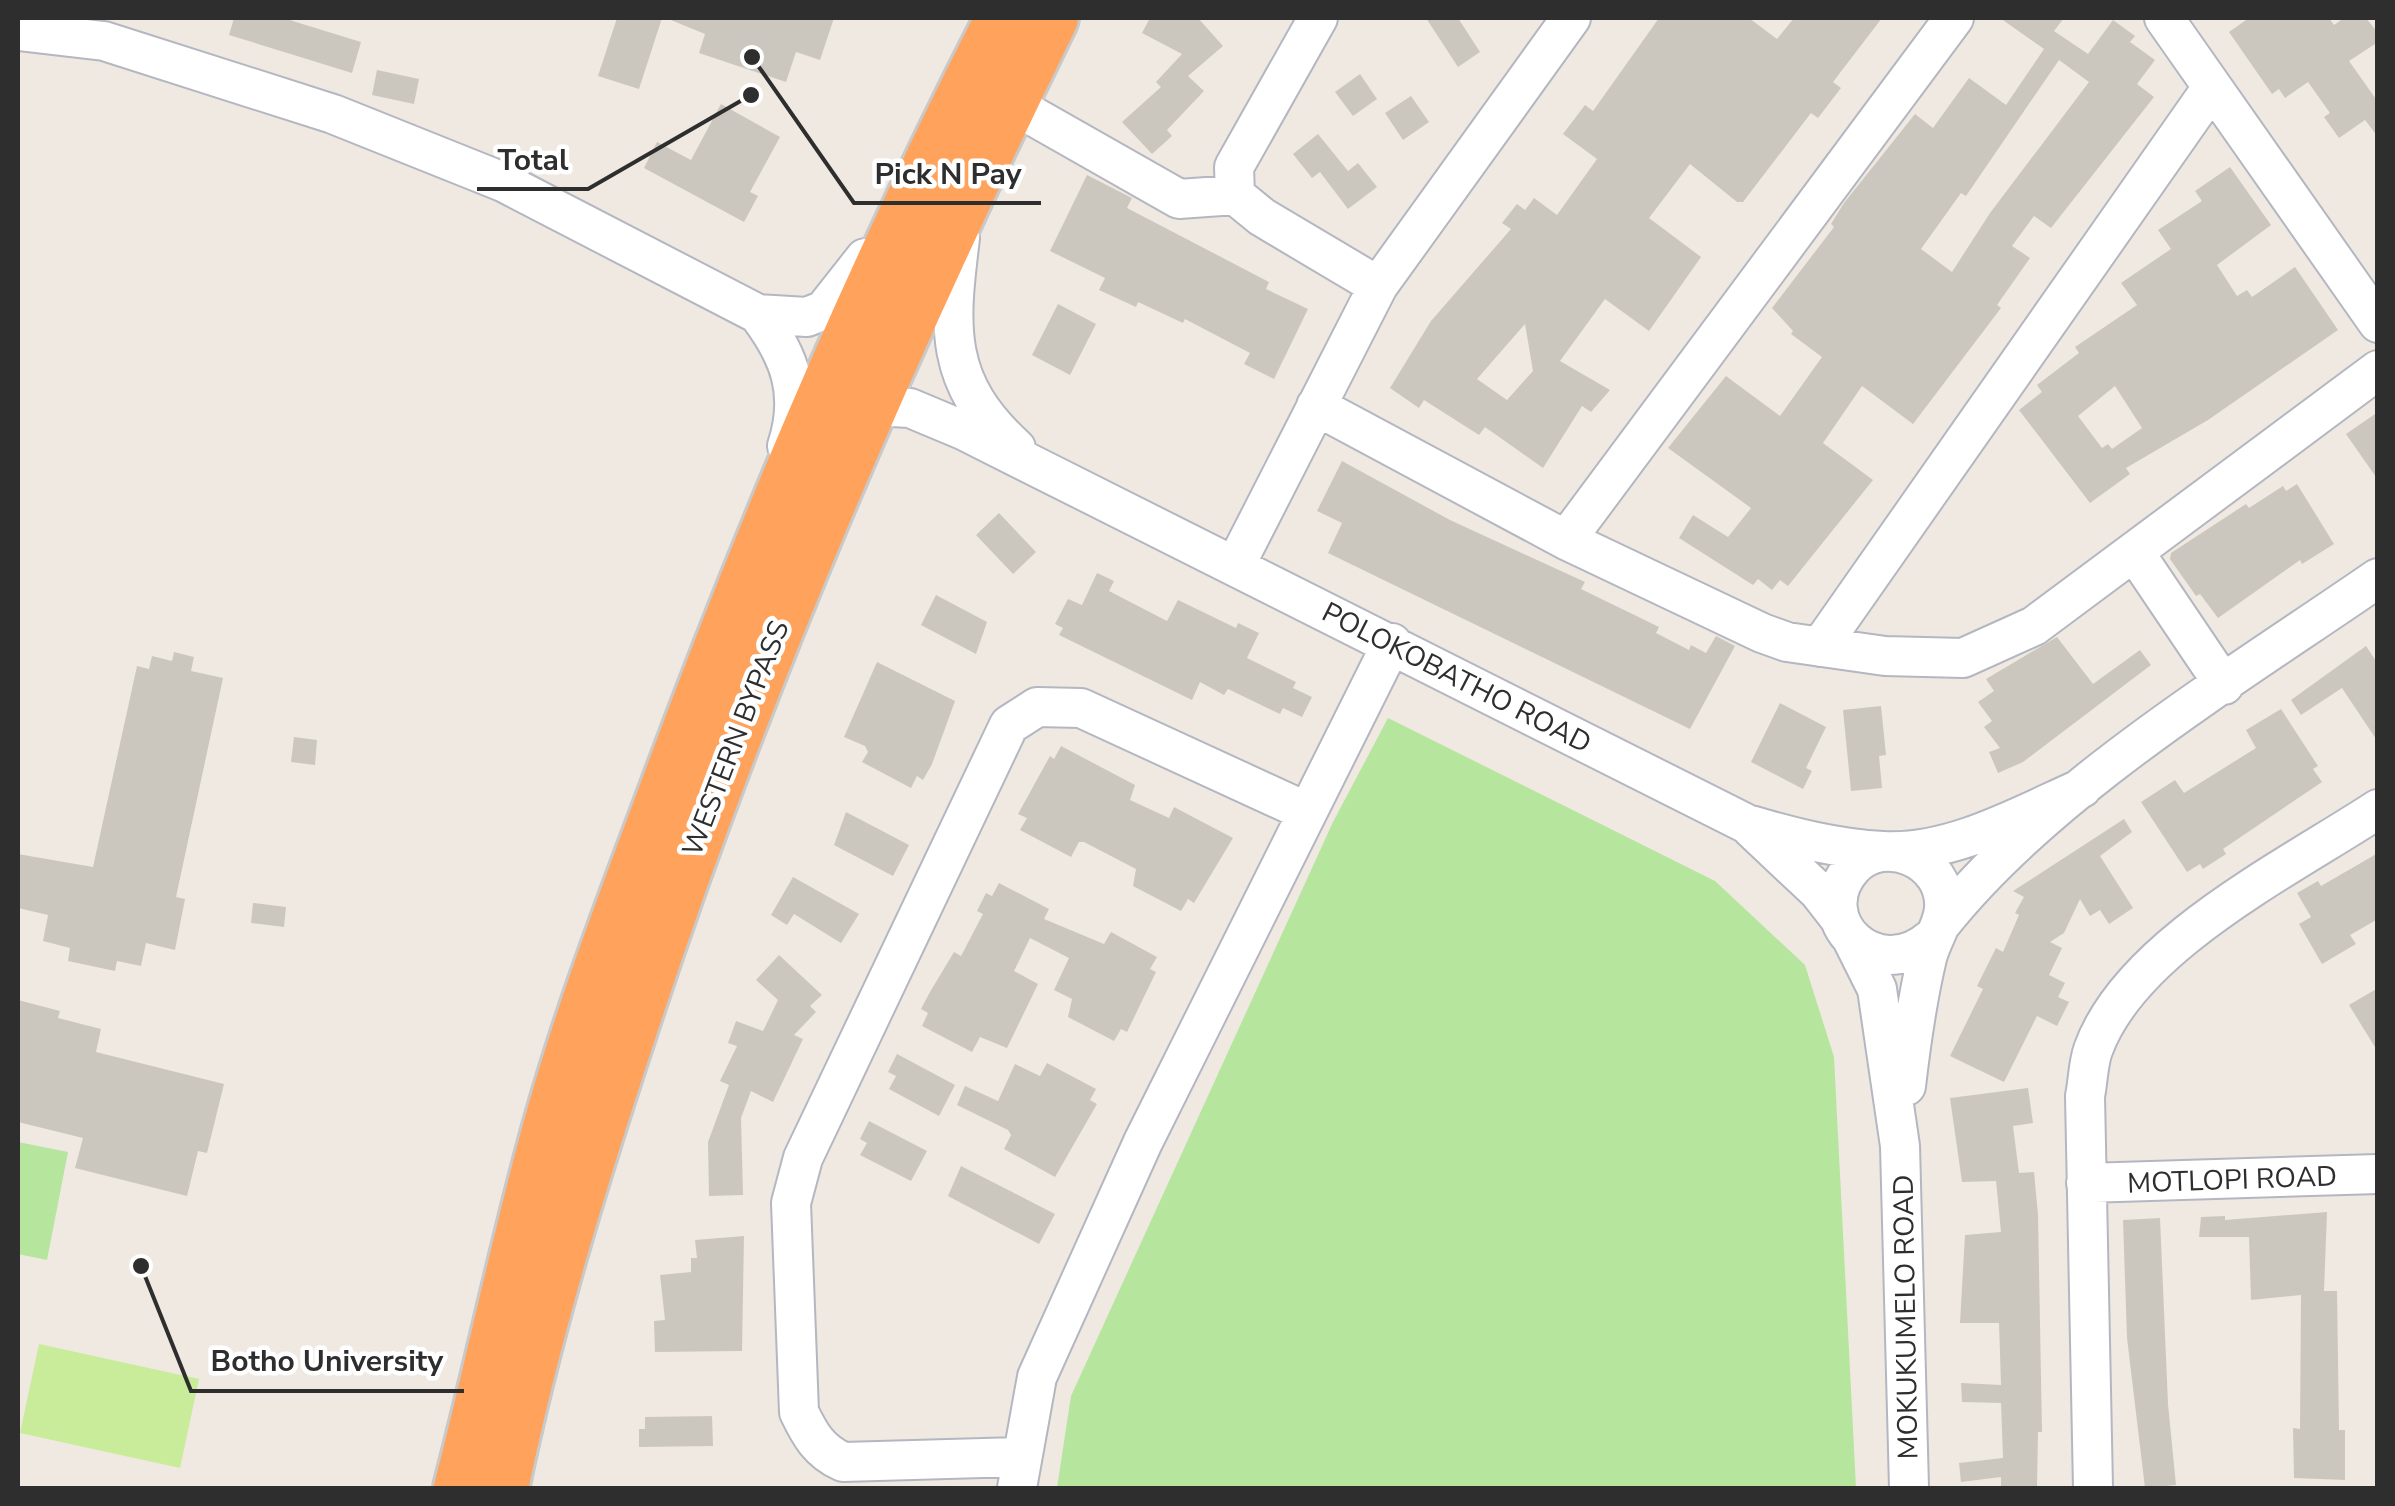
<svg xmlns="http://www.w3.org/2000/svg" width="2395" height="1506" viewBox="0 0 2395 1506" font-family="'Nunito Sans',sans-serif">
	<rect width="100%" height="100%" fill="#efe9e1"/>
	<!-- green -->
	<path fill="#b6e59e" d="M1388 718 1715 881 1805 965 1834 1057 1856 1488H1057L1071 1396 1333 822Z
		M18 1142 68 1152 47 1260 18 1254Z"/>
	<!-- pitch -->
	<path fill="#c9ec9a" d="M39 1344 199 1379 180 1468 20 1433Z"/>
	<!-- building -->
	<path fill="#cbc7bf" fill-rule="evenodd" d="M234 18H283L361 42 352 73 229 35Z
		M617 18H662L639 89 598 76Z
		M666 18H834L820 60 796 52 786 82 699 53 705 34Z
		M1150 18H1198L1223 46 1188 76 1204 91 1167 130 1172 136 1152 154 1122 122 1161 87 1156 82 1182 54 1142 33Z
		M1426 18H1458L1480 52 1458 67Z
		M1659 18H1749L1777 39 1794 18H1882L1833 82 1841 88 1818 118 1811 113 1743 202H1737L1690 164 1649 218 1701 257 1649 331 1605 299 1560 361 1610 390 1591 412 1582 406 1543 468 1485 427 1479 435 1424 400 1419 408 1390 388 1431 321 1511 229 1502 223 1517 204 1525 210 1534 198 1557 215 1597 159 1563 134 1585 105 1593 111ZM1525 324 1533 371 1507 400 1477 379Z
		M2000 18H2064L2054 31 2088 54 2113 20 2135 36 2130 42 2155 60 2137 84 2154 97 2051 228 2034 216 2012 246 2030 258 1997 305 2001 308 1913 424 1862 386 1823 443 1873 480 1788 586 1780 580 1772 590 1758 579 1753 585 1679 538 1693 515 1728 537 1751 508 1668 448 1726 376 1780 416 1822 357 1791 334 1793 331 1772 308 1834 227 1831 224 1844 203 1915 114 1933 128 1969 78 2006 105 2044 49ZM2059 60 2089 82 1990 213 1952 272 1921 249 1961 193 1966 196Z
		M2249 18H2329L2334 25 2344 18H2366L2378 33V42L2349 61 2378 102V137L2365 120 2339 138 2324 117 2330 113 2308 82 2285 98 2279 89 2272 94 2229 32Z
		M377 70 419 79 414 104 372 95Z
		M1360 74 1377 99 1353 116 1335 92Z
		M1411 96 1429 122 1403 140 1385 113Z
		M721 104 780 137 750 192 758 196 744 222 644 168 657 142 691 160Z
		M1318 134 1348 171 1358 163 1377 187 1348 209 1320 172 1312 178 1293 154Z
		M2230 167 2271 225 2217 265 2237 296 2247 290 2252 297 2295 267 2338 330 2208 420 2126 468 2130 474 2090 503 2019 410 2042 392 2037 385 2079 353 2075 347 2137 305 2121 283 2171 249 2158 230 2202 201 2195 191ZM2115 386 2142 428 2112 449 2108 444 2102 448 2078 416Z
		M1087 175 1132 198 1127 208 1269 282 1266 289 1308 309 1274 379 1244 364 1250 353 1185 319 1183 323 1138 302 1136 307 1099 290 1105 278 1050 251Z
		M1058 304 1096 324 1070 375 1032 355Z
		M2378 412V480L2346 434Z
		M1342 461 1450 520 1585 582 1581 589 1659 627 1656 633 1689 650 1691 645 1706 653 1716 636 1735 646 1690 729 1328 553 1342 523 1317 511Z
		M2297 484 2334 544 2302 564 2300 560 2218 618 2200 594 2196 596 2170 559 2171 553 2246 504 2249 508 2283 486 2286 491Z
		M999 513 1036 552 1013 574 976 535Z
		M1097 573 1114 581 1109 591 1167 621 1178 600 1236 628 1238 623 1259 633 1247 658 1296 682 1293 688 1312 697 1302 717 1283 708 1280 714 1228 689 1224 695 1200 682 1192 700 1059 635 1063 628 1055 624 1068 599 1082 605Z
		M936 595 987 622 976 654 921 625Z
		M2057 637 2093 684 2140 650 2151 665 2023 762 1998 773 1989 752 2000 748 1984 727 1992 721 1978 702 1994 691 1986 679Z
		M2366 646 2378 664V742L2342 688 2301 715 2291 700Z
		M174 652 194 657 191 671 223 678 176 897 185 899 175 950 146 943 141 966 117 961 115 971 68 961 70 948 43 941 48 915 18 908V854L93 867 137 666 149 669 152 656 172 661Z
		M877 662 955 701 932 764 923 780 917 776 911 788 862 762 868 752 865 746 844 737Z
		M1780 703 1826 727 1806 768 1812 771 1803 789 1751 762Z
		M1881 706 1886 755 1879 756 1882 788 1851 791 1843 710Z
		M2281 709 2318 766 2313 769 2322 782 2223 849 2226 854 2203 869 2200 864 2187 872 2141 802 2175 780 2184 793 2256 748 2246 730Z
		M294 737 317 740 315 765 291 762Z
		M1061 746 1135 785 1130 800 1169 818 1174 807 1233 838 1194 903 1188 899 1181 911 1133 886 1136 869 1084 842H1079L1071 857 1020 830 1027 818 1018 814 1050 756 1054 759Z
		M846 812 909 845 893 876 834 845Z
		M2124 819 2132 832 2100 856 2133 908 2109 924 2100 910 2090 916 2080 899 2064 933 2050 942 2062 948 2049 975 2065 983 2058 997 2069 1002 2057 1026 2037 1016 2004 1082 1950 1056 1983 989 1977 986 1996 948 2003 952 2019 915 2015 913 2024 897 2013 891Z
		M2378 853V919L2350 935 2356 944 2322 964 2299 924 2311 917 2297 893 2318 881 2321 886Z
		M793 877 859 914 841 943 794 914 787 925 771 915Z
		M999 883 1049 909 1044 919 1104 944 1111 932 1157 957 1150 969 1156 972 1127 1032 1121 1029 1114 1041 1068 1017 1072 999 1054 990 1069 958 1030 938 1014 971 1038 984 1007 1048 980 1037 972 1052 922 1026 928 1013 921 1009 930 992 954 952 961 956 983 914 977 911 986 893 992 896Z
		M253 903 286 907 284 927 251 923Z
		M779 955 822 995 810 1006 816 1012 794 1035 803 1039 773 1102 751 1091 741 1118 743 1195 709 1196 708 1142 729 1085 720 1081 737 1046 728 1043 736 1021 763 1031 778 1000 756 980Z
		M2378 988V1052L2349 1005Z
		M18 1000 60 1011 58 1018 101 1029 96 1052 224 1084 207 1153 198 1151 187 1196 75 1168 83 1138 18 1122Z
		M897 1054 955 1085 939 1116 889 1089 896 1076 888 1072Z
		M1047 1063 1096 1089 1090 1100 1097 1104 1055 1177 1004 1149 1011 1135 1008 1130 957 1105 965 1086 998 1101 1015 1064 1040 1076Z
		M2028 1088 2033 1123 2013 1126 2019 1173 2034 1172 2038 1215 2042 1432H2038L2037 1488H2001V1477L1961 1482 1959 1463 2003 1458 2001 1403 1962 1402 1961 1383 2001 1385 1999 1323H1960L1965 1235 2001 1232 1996 1181 1962 1182 1950 1098Z
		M869 1121 927 1151 911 1181 860 1155 867 1143 860 1139Z
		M961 1166 1055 1214 1039 1244 948 1196Z
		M2327 1212 2324 1291H2337L2339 1430H2345V1480L2294 1478 2293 1428 2300 1429 2301 1295 2251 1300 2249 1237H2199L2201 1217 2225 1216V1220Z
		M2160 1218 2168 1404 2176 1485 2145 1488 2127 1338 2123 1220Z
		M744 1236 742 1351 655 1352 654 1321 665 1320 660 1275 691 1272V1258H697L695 1240Z
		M712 1416 713 1446 639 1447V1429H645V1417Z"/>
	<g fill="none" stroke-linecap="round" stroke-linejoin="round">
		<!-- minor casing -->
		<g stroke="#b4b7c1" stroke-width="42">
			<path id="minor" d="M1318 18 1234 167 1235 195 1262 217 1378 286
				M2164 18 2378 323
				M18 31 104 41 333 114 503 182 758 314 807 317 824 310 865 258
				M1010 103 1179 199 1235 195
				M960 238C949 327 943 382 1016 448
				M758 314C790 356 804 394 787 446
				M871 406 910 408 965 431 1747 824C1791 837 1837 849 1883 851 1951 855 2021 815 2082 788
				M1316 406 1566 540 1762 633 1787 642 1885 656 1963 658 2034 626 2378 370
				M1566 540 1954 18
				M2135 553 2224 685
				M1235 566 1378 286 1571 18
				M1820 647 2211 89
				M1751 828 1819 892 1840 919
				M1941 924C2047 790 2236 676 2378 578
				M1853 941 1877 989 1900 1146 1909 1488
				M1906 1086C1911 1043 1917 1000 1927 958 1931 941 1943 925 1944 908 1947 860 1884 832 1852 868 1807 919 1876 987 1932 938
				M2086 1183 2378 1174
				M1020 1457 843 1462C819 1451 810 1435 799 1412L791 1203 803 1158 1009 725 1037 707 1081 708 1305 811
				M1017 1488 1037 1377 1143 1142 1392 643
				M2093 1488 2085 1096C2088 1082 2088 1064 2093 1050 2130 946 2288 868 2378 809"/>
		</g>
		<!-- highway casing -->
		<g stroke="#c9c9c9" stroke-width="58">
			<path id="highway" d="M460 1488C491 1369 516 1247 549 1128 581 1012 626 897 668 784 765 522 874 267 1002 18
				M502 1488C534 1334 580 1182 630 1032 744 683 891 347 1052 18"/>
		</g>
		<!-- minor -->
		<use href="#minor" stroke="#fff" stroke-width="38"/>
		<!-- highway -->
		<use href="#highway" stroke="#ffa35c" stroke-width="52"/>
	</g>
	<g text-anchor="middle" stroke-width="9" stroke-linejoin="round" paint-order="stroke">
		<!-- street labels -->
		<g font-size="28" fill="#2e2e2e" stroke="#fff">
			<text transform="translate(1457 677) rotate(27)" y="10">POLOKOBATHO ROAD</text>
			<text transform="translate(735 738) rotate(-69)" y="10">WESTERN BYPASS</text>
			<text transform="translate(2232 1179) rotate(-2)" y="10">MOTLOPI ROAD</text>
			<text transform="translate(1905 1317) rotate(-91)" y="10">MOKUKUMELO ROAD</text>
		</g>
	</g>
	<!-- callouts -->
	<path fill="none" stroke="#2e2e2e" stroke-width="4" d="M751 95L588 189H477M752 57L854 203H1041M141 1266L191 1391H464"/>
	<g fill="#2e2e2e" stroke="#fff" stroke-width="4">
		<circle cx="751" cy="95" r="10"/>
		<circle cx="752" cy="57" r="10"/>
		<circle cx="141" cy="1266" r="10"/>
	</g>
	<g font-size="30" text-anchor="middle" font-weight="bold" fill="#2e2e2e" stroke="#fff" stroke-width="9" stroke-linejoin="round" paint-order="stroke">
		<text x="533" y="170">Total</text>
		<text x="948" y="184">Pick N Pay</text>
		<text x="327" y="1371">Botho University</text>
	</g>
	<!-- border -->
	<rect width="2395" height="1506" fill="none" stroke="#2e2e2e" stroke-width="40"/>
</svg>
